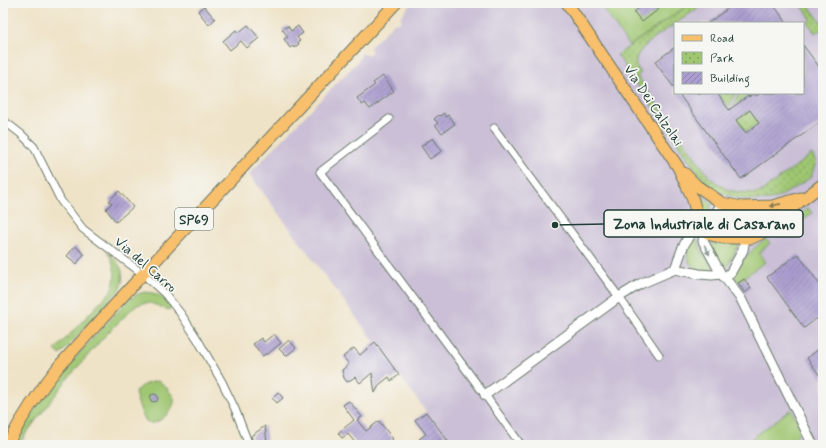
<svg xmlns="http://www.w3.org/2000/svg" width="826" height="448" viewBox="0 0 826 448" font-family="Mynerve,sans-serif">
	<defs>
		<pattern id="park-dots" width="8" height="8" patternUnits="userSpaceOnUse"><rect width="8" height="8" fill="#9fc671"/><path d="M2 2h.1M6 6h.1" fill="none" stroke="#81a25e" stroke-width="1.8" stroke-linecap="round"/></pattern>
		<pattern id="building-hatch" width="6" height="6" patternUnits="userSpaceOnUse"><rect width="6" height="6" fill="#ab9dcf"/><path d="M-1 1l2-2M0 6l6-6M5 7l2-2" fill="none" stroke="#8b81a9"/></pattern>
	</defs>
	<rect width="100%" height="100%" fill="#f6f6f2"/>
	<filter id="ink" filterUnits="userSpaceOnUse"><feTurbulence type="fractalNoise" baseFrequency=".025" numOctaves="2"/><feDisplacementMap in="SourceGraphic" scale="8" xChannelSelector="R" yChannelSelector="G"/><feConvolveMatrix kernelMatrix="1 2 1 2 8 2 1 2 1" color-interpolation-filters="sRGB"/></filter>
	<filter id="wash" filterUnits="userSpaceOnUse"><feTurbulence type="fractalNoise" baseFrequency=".012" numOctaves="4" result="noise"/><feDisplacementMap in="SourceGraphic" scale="16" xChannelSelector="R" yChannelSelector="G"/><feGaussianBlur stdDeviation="0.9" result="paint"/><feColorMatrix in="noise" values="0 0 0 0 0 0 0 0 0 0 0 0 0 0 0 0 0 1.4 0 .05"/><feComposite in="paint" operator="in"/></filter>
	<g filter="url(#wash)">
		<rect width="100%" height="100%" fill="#efe3c7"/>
		<!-- industrial -->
		<path fill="#cabfd6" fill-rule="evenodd" d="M412 3H823V445H451L388 360 249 174 358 61 362 53 367 55 372 52 370 47 395 22 397 24 402 20 400 17ZM675 23H803V93H675Z"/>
		<!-- grass -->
		<path fill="#9fc671" stroke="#5f8252" d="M599 3H691L629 46Z
			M695 191 712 203 707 220 706 221 698 197Z
			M808 208 812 213 792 229 790 228 788 223Z
			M697 238 702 252 714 269C692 278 676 252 697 238Z
			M766 239 770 243 759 253 765 262 738 282 736 280 734 275C741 261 753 247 766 239Z
			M736 242 738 244V246L725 271H724L711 248 712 245 714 243Z
			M107 251C119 263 127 271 120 289L60 355 55 350 110 292C118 277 115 265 107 251Z
			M145 292C159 293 162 296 171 307L169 310 150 303H144L135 306 103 338 69 377 25 435 20 445H14C25 425 36 406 50 388 74 357 102 329 128 300L138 294Z
			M158 381C163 384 166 386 169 391 172 394 175 398 174 402 173 411 156 428 147 422 143 419 136 398 135 393 138 385 150 382 158 381Z
			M791 409 801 429 791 445H751L750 440Z"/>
		<!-- park -->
		<path fill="url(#park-dots)" stroke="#5f8252" d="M691 3H705L677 23H675V24C664 32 633 49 636 64 637 67 639 71 641 73L637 76 710 178 726 189 737 192 759 193 812 154 817 163 815 165 811 177C801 184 783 196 771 200 766 201 760 200 755 200 733 199 718 194 702 179L617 55Z
			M800 3H807L823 25V34L820 30 815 33 808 23 811 19Z
			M718 93H735L729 108Z
			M739 93H754L749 97 748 95 738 103 745 114 749 111 757 120 764 115 766 118 746 132 731 111Z"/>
		<g id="blocks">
			<!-- building -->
			<path fill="url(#building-hatch)" fill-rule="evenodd" d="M646 3H654L659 9 642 22 634 12Z
				M735 3H772L787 23H708Z
				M204 6 215 19 209 25 198 11Z
				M248 25 259 38 247 48 241 41 230 50 223 41 236 30 238 33Z
				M288 26 291 31 298 26 303 33 297 37 300 41 298 42 299 44 294 48 293 46 290 48 284 39 288 37 282 29Z
				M803 45 823 72V120L741 179 678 93H717L729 110 748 96 749 97 754 93 756 96 761 93H803ZM750 110 759 123 746 133 736 120Z
				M675 47V89L655 62Z
				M383 76 394 91 370 109 365 103 362 105 357 98 375 85 373 83Z
				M444 113 446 117 448 115 455 124 442 133 435 125 438 123 434 119 439 115 440 116Z
				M433 138 442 151 430 159 421 146Z
				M119 191 133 207 116 222 106 209 112 203 109 201Z
				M75 246 80 250V251L84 254 77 264 67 256Z
				M798 254 823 289V314L804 328 767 277Z
				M744 279 751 288 745 293 738 283Z
				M274 334 281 343 268 354H265L263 356 253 344 261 338 264 342Z
				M289 340 296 348 286 356 279 349Z
				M375 342 399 375 391 381 389 377 380 384 375 393 372 373 360 383 355 377 347 382 344 378 342 370 349 364 343 357 354 348 360 355Z
				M823 346V380L807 358Z
				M278 392 283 398 277 403 272 398Z
				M150 398a4 4 0 1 1 8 0a4 4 0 1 1-8 0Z
				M349 401 362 417 357 420 366 431 379 421 393 439 386 445H357L348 434 342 438 338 433 354 420 343 405Z
				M426 412 451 445H424L419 439 426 434 415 420Z
				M265 426 267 443 264 445H254L251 436Z"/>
		</g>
	</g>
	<g filter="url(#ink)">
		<use href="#blocks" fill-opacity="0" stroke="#687767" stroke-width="1"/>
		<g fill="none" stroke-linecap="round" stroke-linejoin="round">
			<!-- minor casing -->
			<g stroke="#687767" stroke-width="9">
				<path id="minor" d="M389 119 320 172 485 395 521 445
					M3 120 21 134 34 147 61 201 83 229 143 274 165 294 181 314 198 340 222 382 235 409 249 445
					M494 128 619 297 659 355"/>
			</g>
			<!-- tertiary casing -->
			<g stroke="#687767" stroke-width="11">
				<path id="tertiary" d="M722 203 705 231 703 241 721 274 725 278 741 299 813 445
					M675 269 683 247 692 230 698 218
					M725 278 731 272 743 250 745 238 742 207
					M485 395 619 297 640 284 675 269 699 274 712 275 721 274"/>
			</g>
			<!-- primary casing -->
			<g stroke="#687767" stroke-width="13">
				<path id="primary" d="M567 3 678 167 692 197 698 218 705 231 711 235 723 238H752L760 234 776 220 823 184
					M684 173 697 186 722 203 742 207 772 206 801 198
					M7 445C22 417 39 391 59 366L143 274 396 3"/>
			</g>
			<!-- minor -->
			<use href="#minor" stroke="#fff" stroke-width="7"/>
			<!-- tertiary -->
			<use href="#tertiary" stroke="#fff" stroke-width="9"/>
			<!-- primary -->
			<use href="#primary" stroke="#f8bf6c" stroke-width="11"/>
		</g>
		<!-- one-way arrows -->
		<defs><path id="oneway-solid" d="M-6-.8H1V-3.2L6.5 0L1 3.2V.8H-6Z"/></defs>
		<use fill="#81784d" href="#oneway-solid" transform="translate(775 205) rotate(169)"/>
		<use fill="#8f9e9a" href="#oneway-solid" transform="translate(707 250) rotate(63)"/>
	</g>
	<g text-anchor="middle" stroke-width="3.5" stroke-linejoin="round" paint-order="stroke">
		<!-- shield labels -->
		<rect fill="#f6f6f2" stroke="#60746d" stroke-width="1" x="175" y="208" width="38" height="22" rx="3"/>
		<g font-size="13" font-weight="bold" fill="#1f3d34">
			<text x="194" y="224">SP69</text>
		</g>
		<!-- street labels -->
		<g font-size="14" fill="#1f3d34" stroke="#f6f6f2">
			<text transform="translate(654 105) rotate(56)" y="5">Via Dei Calzolai</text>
			<text transform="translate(146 264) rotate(41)" y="5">Via del Carro</text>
		</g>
	</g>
	<!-- callouts -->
	<path fill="none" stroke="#1f3d34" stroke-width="1.5" d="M555 225L604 224"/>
	<circle fill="#1f3d34" stroke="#f6f6f2" stroke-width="1.5" cx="555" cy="225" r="4"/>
	<rect fill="#f6f6f2" stroke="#1f3d34" stroke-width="1.5" x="604" y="210" width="199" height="27" rx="4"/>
	<g font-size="15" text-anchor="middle" font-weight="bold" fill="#1f3d34">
		<text x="704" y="229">Zona Industriale di Casarano</text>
	</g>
	<!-- margin -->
	<rect width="826" height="448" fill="none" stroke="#f6f6f2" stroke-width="16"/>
	<!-- legend -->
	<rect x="674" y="22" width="130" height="72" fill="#f6f6f2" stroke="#a0aca6"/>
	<rect x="682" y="35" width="20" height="6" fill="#f8bf6c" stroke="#a0aca6"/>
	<text x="710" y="42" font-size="12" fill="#1f3d34">Road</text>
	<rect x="682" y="52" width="20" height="12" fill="url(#park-dots)" stroke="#a0aca6"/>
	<text x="710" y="62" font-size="12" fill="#1f3d34">Park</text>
	<rect x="682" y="72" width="20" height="12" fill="url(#building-hatch)" stroke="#a0aca6"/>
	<text x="710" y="82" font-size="12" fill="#1f3d34">Building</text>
</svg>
